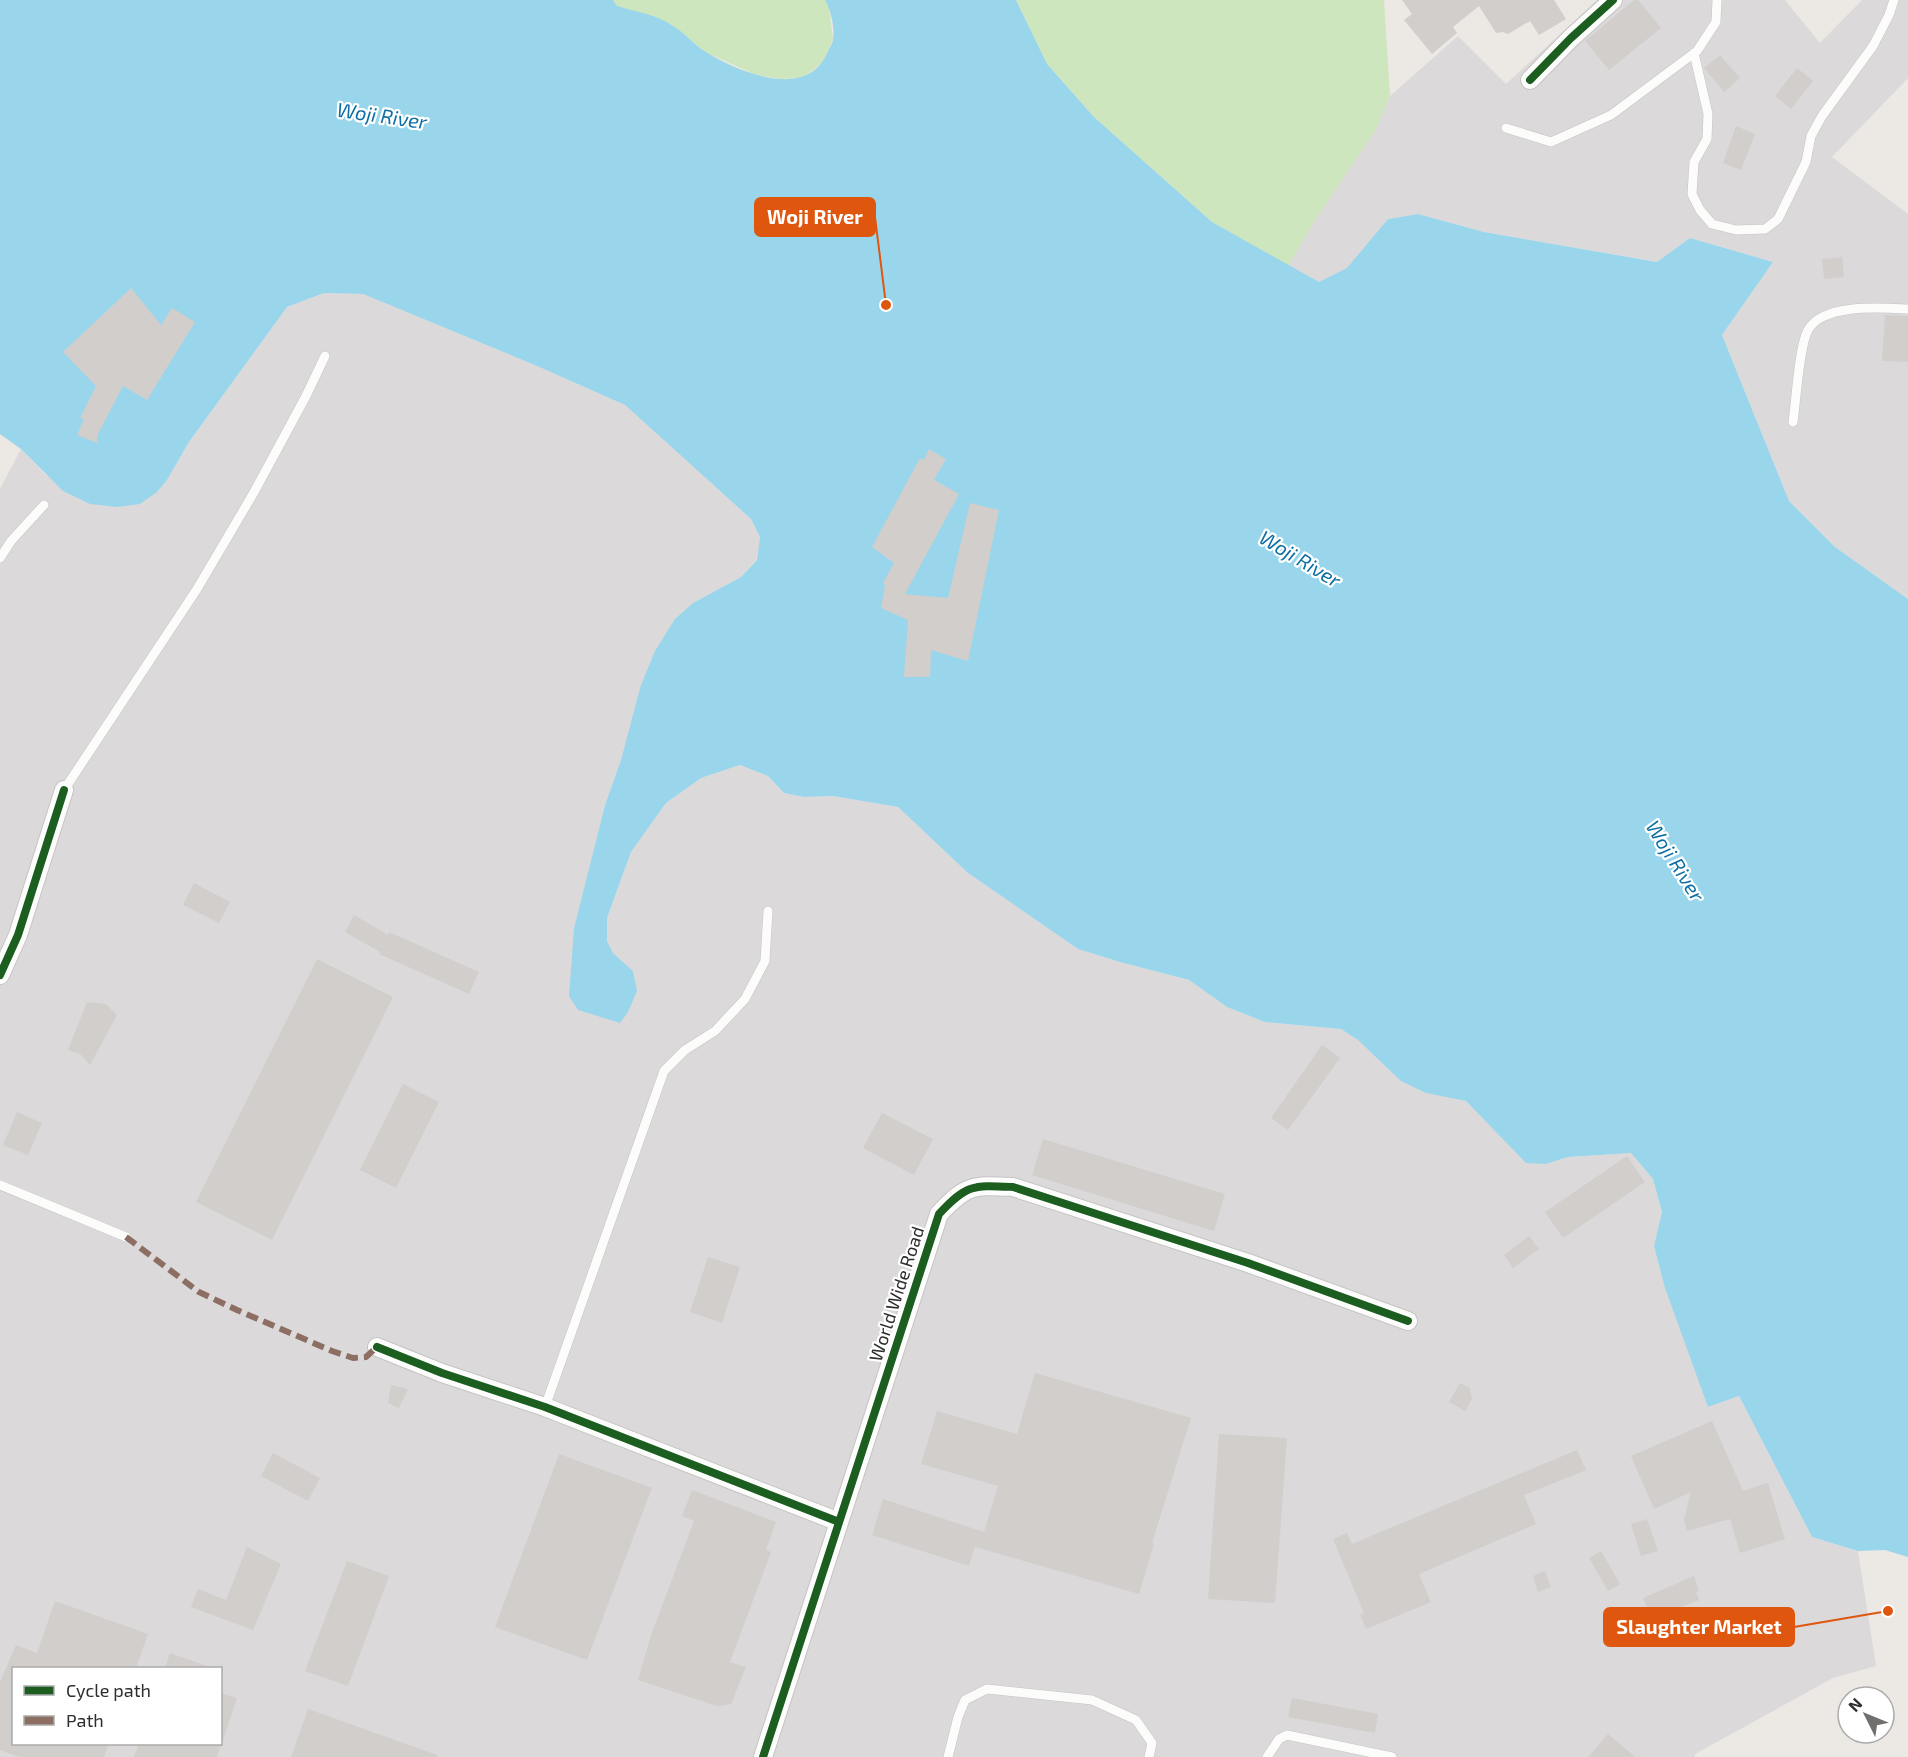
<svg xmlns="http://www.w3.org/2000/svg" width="1908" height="1757" viewBox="0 0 1908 1757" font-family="'Exo 2',sans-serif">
	<rect width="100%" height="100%" fill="#ece8e4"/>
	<!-- industrial -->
	<path fill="#dcd9db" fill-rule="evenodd" d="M1597 0H1785L1820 43 1862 0H1908V78L1832 157 1908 214V599L1835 547 1789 501 1722 335 1773 262 1690 238 1658 262 1484 232 1418 214 1388 219 1347 269 1319 282 1288 266 1317 217 1375 131 1390 96 1458 36 1506 84Z
		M324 293 363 294 537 366 625 405 751 519 760 537 757 559 741 577 693 603 621 760 605 805 574 928 633 971 613 953 607 941V918L631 852 666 803 701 778 740 765 768 776 784 793 804 797 833 796 898 807 968 873 1078 949 1120 962 1189 980 1227 1007 1265 1022 1341 1029 1453 1098 1466 1101 1485 1119 1546 1164 1568 1157 1631 1153 1653 1179 1662 1212 1654 1246 1708 1407 1739 1396 1812 1537 1858 1551 1876 1666 1833 1678 1695 1754V1757H0V489L21 449 47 476 157 492 167 480 189 442 287 307ZM14 1668H220V1744H14Z"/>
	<!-- green -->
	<path fill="#cee6be" d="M613 0H825L829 7 833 39 823 62 803 78 781 79 756 75 705 52 672 25 616 6Z
		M1016 0H1384L1390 96 1375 131 1317 217 1288 266 1212 222 1094 117 1047 64Z"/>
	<!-- water -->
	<path fill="#99d6ec" d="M0 0H613L617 6C635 12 657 14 673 26 685 33 694 45 706 52 738 72 807 101 827 53 829 49 832 44 833 40 835 29 831 10 825 0H1016L1047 64 1094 117 1212 222 1319 282 1347 268 1388 219 1418 214 1484 232 1657 262 1690 238 1773 262 1722 335 1789 501 1835 547 1908 599V1557L1885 1550 1858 1551 1812 1537 1739 1396 1708 1407 1665 1288 1654 1246 1662 1212 1653 1179 1631 1153 1568 1157 1546 1164 1526 1163 1466 1101 1426 1093 1401 1081 1358 1040 1341 1029 1265 1022 1227 1007 1189 980 1120 962 1078 949 968 873 898 807 833 796 804 797 784 793 768 776 740 765 701 778 666 803 631 852 607 918V941L613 953 633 971 637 991 628 1012 620 1023 578 1010 569 996 574 928 605 805 621 760 641 685 655 651 675 619 693 603 741 577 757 560 760 537 751 519 625 405 537 366 363 294 324 293 287 307 189 442 167 480 157 492 140 504 117 507 90 504 63 491 21 449 0 434Z"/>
	<!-- building -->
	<path fill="#d1cecb" d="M1402 0H1554L1566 19 1539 35 1530 21 1508 34 1503 32 1496 33 1479 6 1453 27 1457 33 1432 54 1404 20 1412 14Z
		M1634 0H1638L1661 28 1609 70 1585 41Z
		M1720 55 1740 78 1724 92 1704 68Z
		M1797 68 1813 81 1791 109 1775 96Z
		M1736 126 1755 134 1741 170 1723 163Z
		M1842 257 1844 277 1824 279 1822 259Z
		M131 288 161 325 172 308 195 322 147 400 123 386 98 434 97 443 77 435 84 419 80 418 96 386 63 352Z
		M1885 315 1908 316V362L1882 361Z
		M929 449 946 459 934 480 959 494 905 594 948 598 970 503 999 510 968 661 931 650 930 677H904L908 620 881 608 885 585 883 583 894 563 872 547 920 458 924 460Z
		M194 883 230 902 219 923 183 905Z
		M354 915 388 935 389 932 479 972 469 994 379 954 380 952 345 932Z
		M317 959 393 997 272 1240 196 1202Z
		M87 1002 106 1004 117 1015 90 1065 80 1054 68 1050Z
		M1322 1045 1340 1058 1288 1130 1271 1118Z
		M403 1084 439 1102 396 1188 360 1170Z
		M17 1112 42 1123 28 1155 3 1145Z
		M882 1113 933 1139 914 1175 863 1148Z
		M1043 1139 1225 1194 1214 1231 1032 1175Z
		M1627 1156 1645 1182 1563 1238 1545 1212Z
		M1529 1236 1539 1249 1513 1268 1504 1255Z
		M708 1257 740 1267 722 1323 690 1312Z
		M1035 1373 1191 1418 1152 1543H1154L1139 1594 975 1547 969 1566 872 1535 883 1499 984 1532 998 1486 921 1464 937 1411 1017 1434Z
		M1460 1383 1470 1388 1472 1399 1465 1411 1449 1402Z
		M391 1385 408 1389 399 1408 388 1403Z
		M1712 1421 1743 1491 1768 1483 1785 1539 1740 1553 1730 1519 1687 1531 1684 1520 1691 1492 1654 1509 1631 1456Z
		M1219 1434 1287 1438 1275 1603 1208 1599Z
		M1577 1450 1586 1470 1524 1495 1536 1524 1419 1574 1431 1602 1366 1629 1360 1615 1364 1613 1333 1539 1347 1533 1352 1544Z
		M273 1453 320 1478 308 1501 261 1476Z
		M559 1454 652 1488 587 1660 495 1627Z
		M692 1490 776 1522 766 1550 771 1552 730 1662 746 1667 731 1704 717 1706 638 1680 651 1635 694 1521 682 1516Z
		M1647 1519 1658 1551 1641 1556 1631 1524Z
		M247 1547 281 1564 253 1630 191 1607 198 1589 226 1600Z
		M1601 1551 1620 1584 1608 1591 1589 1558Z
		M347 1561 389 1576 348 1686 305 1671Z
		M1545 1571 1551 1587 1538 1592 1533 1576Z
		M1694 1576 1699 1591 1696 1592 1699 1600 1652 1618 1643 1598Z
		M55 1601 148 1634 136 1668H14V1743H109L104 1757H19L0 1750V1682L16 1645 37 1653Z
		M170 1653 207 1666V1668H165Z
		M220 1693 237 1698 223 1740H220Z
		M1292 1698 1378 1714 1375 1733 1288 1717Z
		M308 1709 437 1755V1757H291Z
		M1608 1734 1635 1757H1588Z
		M139 1743H222L217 1757H134Z"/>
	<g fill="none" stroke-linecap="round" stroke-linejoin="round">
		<!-- service casing -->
		<g stroke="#c5c4c5" stroke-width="10">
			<path id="service" d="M1694 53 1708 114 1707 139 1694 162 1692 194 1700 210 1712 224 1736 230 1765 229 1778 219 1806 162 1811 136 1822 116 1873 46 1889 15 1894 0
				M1506 128 1551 142 1611 115 1697 51 1716 22 1717 0
				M1793 422C1796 402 1799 346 1808 330 1823 303 1882 308 1908 309
				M0 558 11 541 44 505
				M64 790 197 589 253 494 306 396 325 356
				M0 1185 126 1237
				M545 1407 664 1071 685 1050 715 1031 745 999 765 961 768 911
				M948 1757 958 1717 965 1700 987 1689 1092 1700 1136 1720 1152 1743 1149 1757
				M1267 1757 1279 1739 1287 1735 1392 1757"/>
		</g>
		<!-- minor casing -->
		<g stroke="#c5c4c5" stroke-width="20">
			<path id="minor" d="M1530 80 1571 38 1613 0
				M0 975 18 935 64 790
				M377 1347 442 1373 545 1407 839 1522
				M763 1757 939 1214C967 1184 973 1185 1013 1187L1248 1263 1408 1321"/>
		</g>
		<!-- service -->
		<use href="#service" stroke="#fcfcfb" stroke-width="9"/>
		<!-- minor -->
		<use href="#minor" stroke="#fcfcfb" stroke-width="18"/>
		<!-- quiet -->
		<path stroke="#8d6e63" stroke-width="6" stroke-dasharray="12 6" stroke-linecap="butt" d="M126 1237 199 1292 237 1310 332 1351 353 1358 366 1357 377 1347"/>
		<!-- cycleway casing -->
		<g stroke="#fff" stroke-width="11">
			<path id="cycleway" d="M1530 80 1571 38 1613 0
				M0 975 18 935 64 790
				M377 1347 442 1373 545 1407 839 1522
				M763 1757 939 1214C967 1184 973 1185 1013 1187L1248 1263 1408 1321"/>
		</g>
		<!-- cycleway -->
		<use href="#cycleway" stroke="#1b5e20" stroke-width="8"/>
	</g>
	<g text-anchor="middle" stroke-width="4.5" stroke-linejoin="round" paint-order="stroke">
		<!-- street labels -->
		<g font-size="18" fill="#2e2e2e" stroke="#fff">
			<text transform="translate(897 1294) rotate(-72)" y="6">World Wide Road</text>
		</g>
		<!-- water labels -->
		<g font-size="20" font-style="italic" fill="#0d6fa3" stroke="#fff">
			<text transform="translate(382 116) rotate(8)" y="7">Woji River</text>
			<text transform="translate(1300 559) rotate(31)" y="7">Woji River</text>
			<text transform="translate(1675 861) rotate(58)" y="7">Woji River</text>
		</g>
	</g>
	<!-- callouts -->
	<path fill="none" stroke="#df570e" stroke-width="2" d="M886 305L875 217M1888 1611L1794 1627"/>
	<g fill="#df570e" stroke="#fff" stroke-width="2">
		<circle cx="886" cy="305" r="6"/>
		<circle cx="1888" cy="1611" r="6"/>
	</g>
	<g fill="#df570e" stroke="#df570e" stroke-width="2">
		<rect x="755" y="198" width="120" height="38" rx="6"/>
		<rect x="1604" y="1608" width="190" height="38" rx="6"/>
	</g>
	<g font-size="20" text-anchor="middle" font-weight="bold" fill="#fff">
		<text x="815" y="224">Woji River</text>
		<text x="1699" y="1634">Slaughter Market</text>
	</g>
	<!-- legend -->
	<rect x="12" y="1667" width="210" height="78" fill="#ffffff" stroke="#ababab" stroke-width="1.5"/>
	<rect x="24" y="1686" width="30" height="9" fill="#1b5e20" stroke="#ababab" stroke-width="1.5"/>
	<text x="66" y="1697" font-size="18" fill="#2e2e2e">Cycle path</text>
	<rect x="24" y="1716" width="30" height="9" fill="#8d6e63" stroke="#ababab" stroke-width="1.5"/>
	<text x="66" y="1727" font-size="18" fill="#2e2e2e">Path</text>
	<!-- north arrow -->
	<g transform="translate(1866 1715) rotate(313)"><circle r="28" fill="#ffffff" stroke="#ababab" stroke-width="1.5"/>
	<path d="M0-4.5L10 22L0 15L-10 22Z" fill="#706f6e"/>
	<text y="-9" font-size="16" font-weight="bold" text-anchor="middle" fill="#2e2e2e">N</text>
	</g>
</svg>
